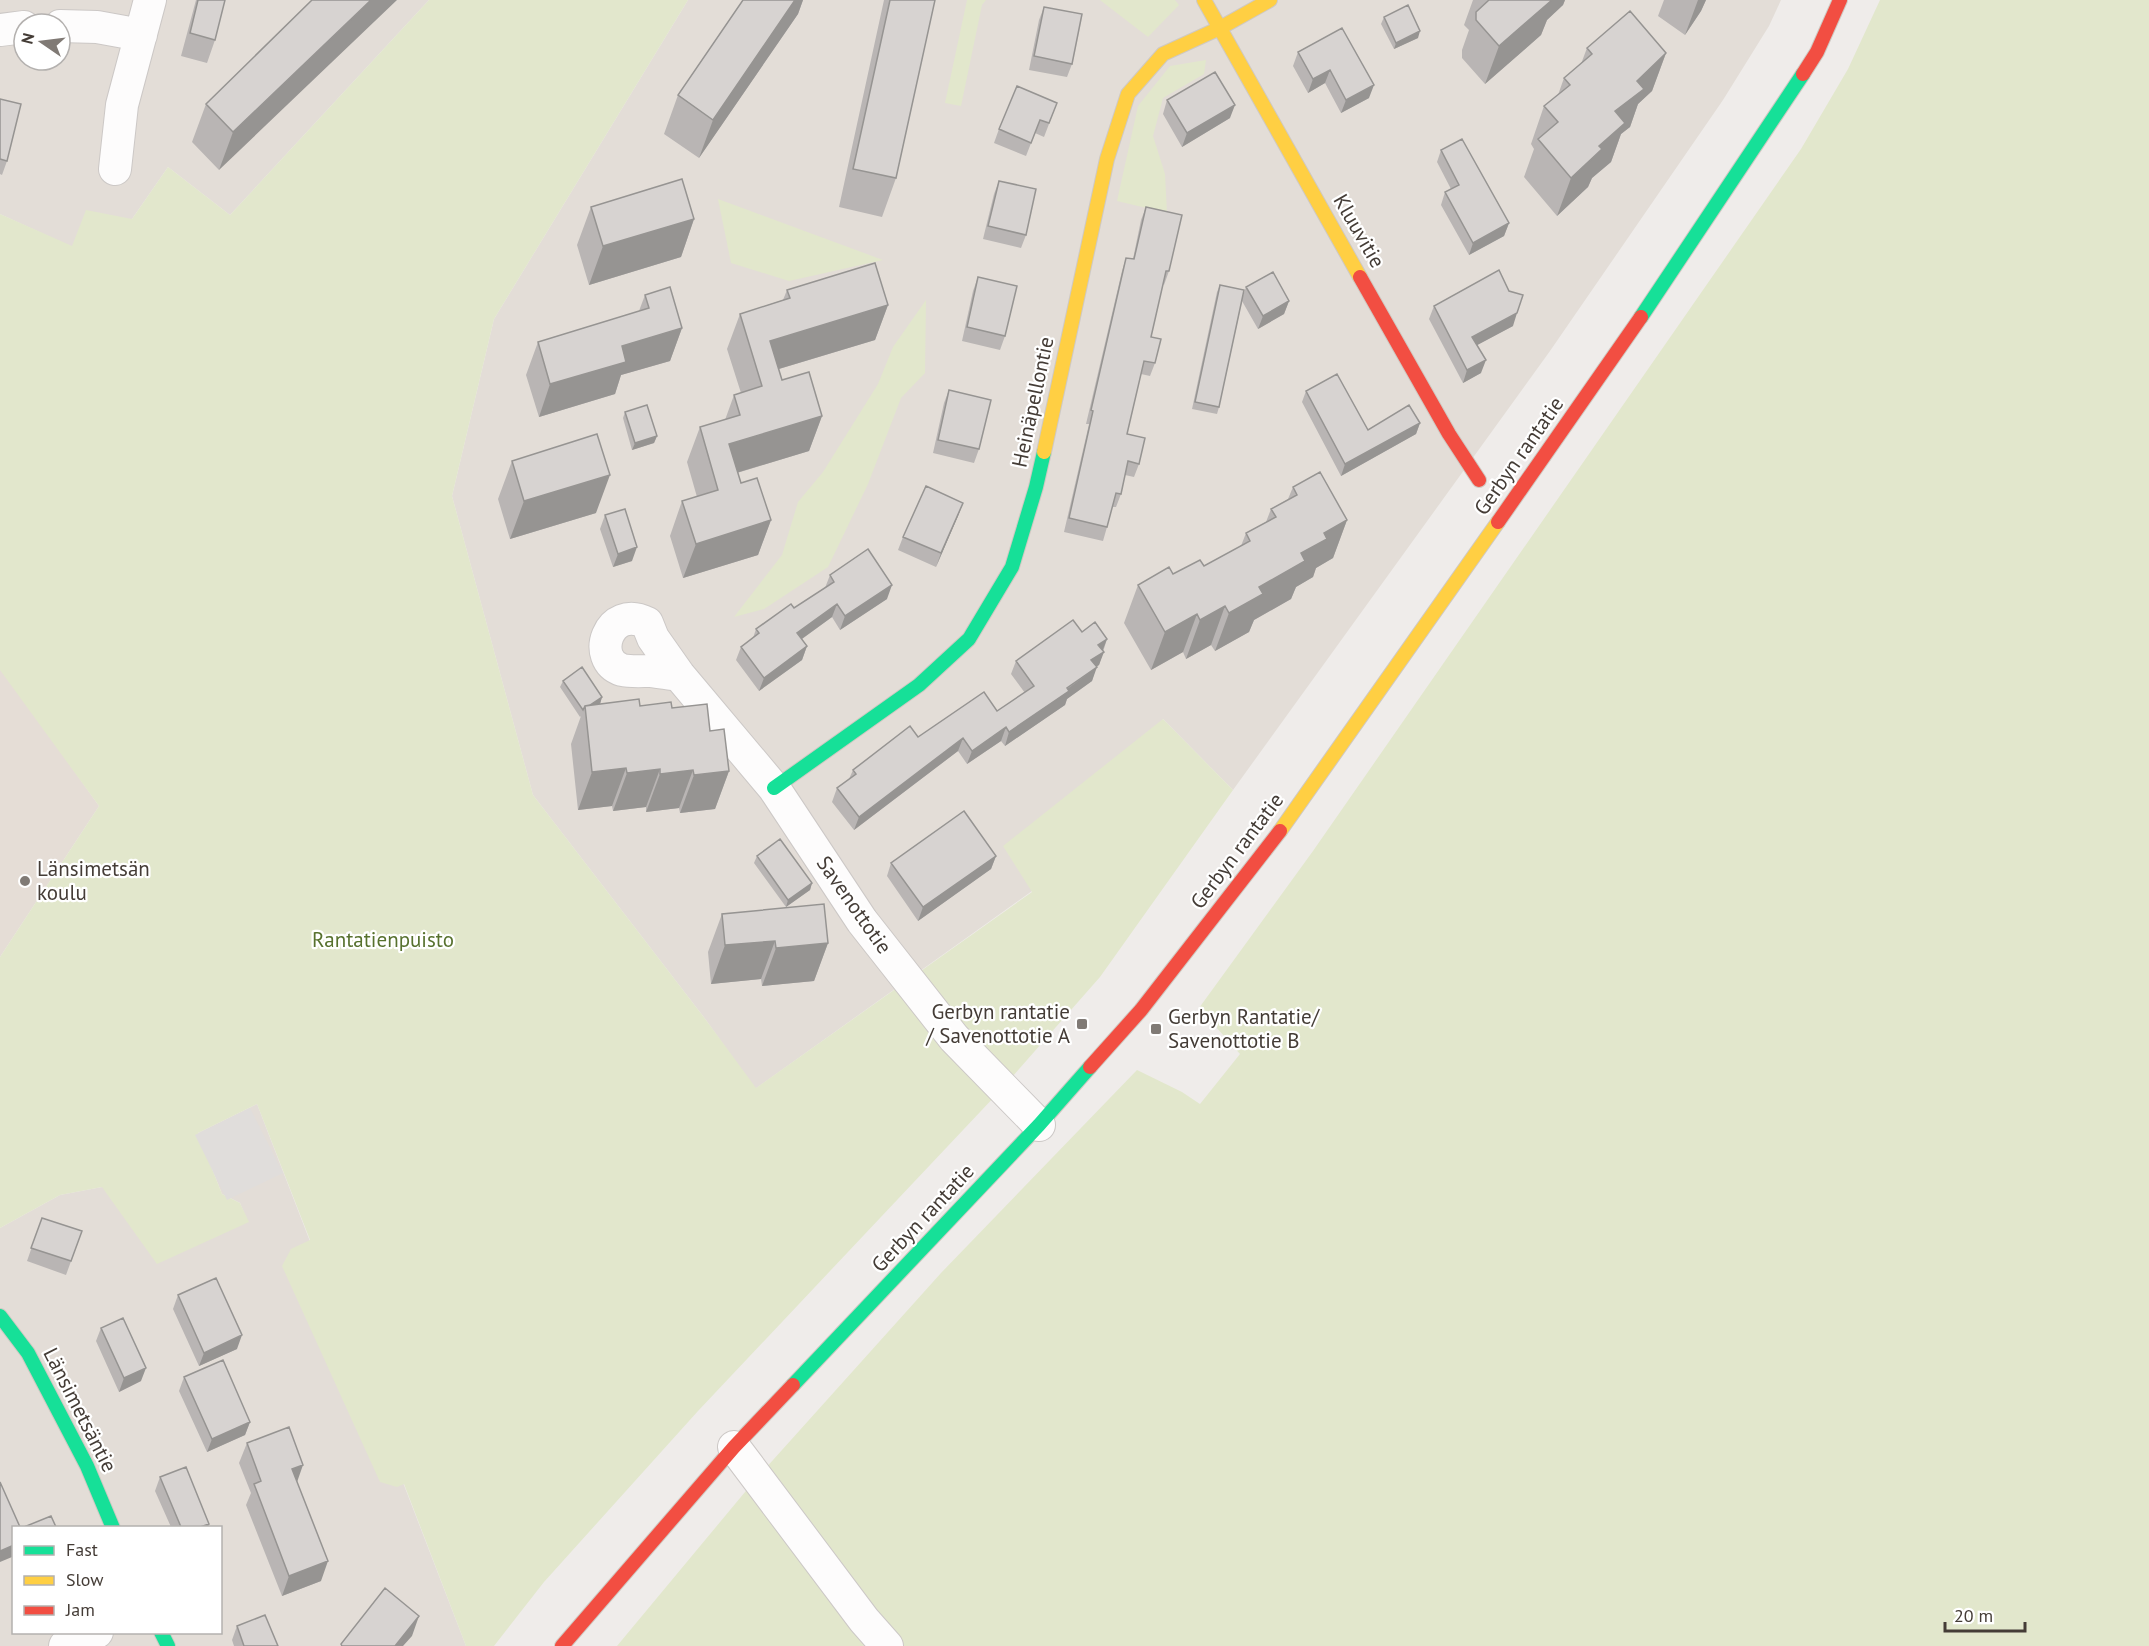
<svg xmlns="http://www.w3.org/2000/svg" width="2149" height="1646" viewBox="0 0 2149 1646" font-family="'PT Sans',sans-serif">
	<rect width="100%" height="100%" fill="#efecea"/>
	<!-- residential -->
	<path fill="#e3ddd7" fill-rule="evenodd" d="M0 0H429L230 215 168 167 132 219 72 247 0 214ZM24 24H60V60H24Z
		M688 0H1781L1769 26 1723 100 1550 351 1233 790 1163 719 1032 891 755 1089 706 1020 533 795 452 496 494 319Z
		M257 1104 466 1646H0V1228L60 1195 102 1187 248 1222 240 1203 222 1194 198 1133ZM14 1528H220V1632H14Z"/>
	<!-- education -->
	<path fill="#e5ddd6" d="M0 667 99 806 0 957Z"/>
	<!-- green -->
	<path fill="#e2e7cc" d="M429 0H688L494 319 452 496 533 795 706 1020 756 1088 1032 892 1003 846 1163 719 1233 790 1100 977 997 1094 698 1411 544 1582 494 1646H466L404 1484 397 1487 380 1482 282 1266 291 1249 310 1240 257 1104 198 1133 222 1194 240 1203 249 1222 157 1264 102 1187 60 1195 0 1228V957L99 806 0 670V214L72 246 86 210 132 219 168 167 230 215Z
		M967 0H986L982 5 961 106 945 103Z
		M1100 0H1175L1179 5 1148 37Z
		M1880 0H2149V1646H617L755 1480 941 1273 1137 1070 1182 1092 1200 1104 1240 1054 1199 1008 1313 851 1801 149 1848 69Z
		M1206 60 1204 74 1163 98 1153 136 1165 174 1167 213 1117 201 1138 106 1170 66Z
		M718 199 883 260 789 281 731 263Z
		M926 300 925 373 901 398 868 484 828 567 764 609 734 617 782 555 798 502 823 472 878 384 893 347Z"/>
	<!-- parking -->
	<path fill="#e0dddb" d="M250 1108 283 1173 227 1200 195 1135Z"/>
	<g fill="none" stroke-linecap="round" stroke-linejoin="round">
		<!-- street casing -->
		<g stroke="#ccc8c6" stroke-width="34">
			<path id="street" d="M60 26 97 27 141 35
				M0 30 24 27
				M115 169 122 105 150 0
				M679 675C670 674 660 672 651 671 642 671 631 672 622 670 590 660 608 603 647 623L653 638 679 675 774 788 862 921 954 1038 1039 1125
				M734 1447 864 1620 887 1646
				M65 1646 97 1632"/>
		</g>
		<!-- fast casing -->
		<g stroke="#cfc9c2" stroke-width="16">
			<path id="fast" d="M1641 317 1803 74
				M774 788 919 685 969 639 1012 567 1036 487 1044 452
				M0 1316 28 1353 87 1466 113 1528
				M793 1385 1039 1125 1090 1067
				M161 1632 168 1646"/>
		</g>
		<!-- slow casing -->
		<g stroke="#cfc9c2" stroke-width="16">
			<path id="slow" d="M1204 0 1360 277
				M1044 452 1107 159 1128 94 1163 54 1220 28 1270 0
				M1280 831 1498 522"/>
		</g>
		<!-- jam casing -->
		<g stroke="#cfc9c2" stroke-width="16">
			<path id="jam" d="M1803 74 1817 52 1840 0
				M1360 277 1449 434 1479 480
				M1498 522 1641 317
				M1090 1067 1141 1010 1280 831
				M562 1646 734 1447 793 1385"/>
		</g>
		<!-- street -->
		<use href="#street" stroke="#fdfcfc" stroke-width="32"/>
		<!-- fast -->
		<use href="#fast" stroke="#16e098" stroke-width="14"/>
		<!-- slow -->
		<use href="#slow" stroke="#ffcf43" stroke-width="14"/>
		<!-- jam -->
		<use href="#jam" stroke="#f24e42" stroke-width="14"/>
	</g>
	<!-- wall -->
	<path fill="#b9b5b4" d="M196 0H225L215 40 207 63 181 56Z
		M312 0 219 170 192 142 206 104Z
		M743 0H803L798 14 699 158 664 134 678 95Z
		M884 0H935L896 178 882 217 839 207Z
		M1473 0H1565L1563 5 1547 20 1541 35 1485 84 1462 58V50L1469 30 1464 25Z
		M1664 0H1706L1701 11 1685 35 1658 16Z
		M1044 7 1072 64 1067 77 1029 70 1039 20Z
		M1384 17 1418 38 1394 49 1381 24Z
		M1342 28 1369 98 1341 113 1325 83 1308 93 1293 66 1298 52Z
		M1587 48 1666 53 1652 91 1638 104 1630 127 1621 134 1611 162 1592 178 1588 187 1557 216 1524 177 1534 149 1531 144 1544 106 1558 95 1564 78 1581 64Z
		M0 99 7 161 2 175 0 174Z
		M1167 100 1230 118 1182 147 1163 114Z
		M1057 103 1044 137 1035 133 1026 156 994 143 999 129Z
		M1441 150 1509 223 1504 236 1469 255 1441 205 1445 192 1451 189 1437 162Z
		M999 181 1026 235 1021 248 983 239 994 194Z
		M591 207 694 219 681 257 589 285 577 245Z
		M1146 207 1169 271 1164 285 1163 284 1151 337 1155 363 1150 376 1141 374 1127 434 1139 464 1134 477 1125 475 1121 494 1116 507H1112L1107 527 1103 541 1064 532 1089 424H1086L1122 271 1126 258 1133 259 1141 220Z
		M978 277 1005 336 1000 350 962 341 973 291Z
		M1220 285 1242 299 1246 287 1289 301 1284 314 1258 329 1242 301 1219 407 1217 414 1192 409 1217 292Z
		M787 290 888 305 875 340 779 369 782 380 822 416 809 451 737 473 741 483 771 520 758 555 683 578 670 536 682 501 697 497 687 462 700 427 725 420 734 395 741 393 727 349 740 314 783 300Z
		M645 295 682 328 670 361 621 375 615 394 539 417 526 375 538 342 639 311Z
		M1434 306 1513 326 1477 345 1481 373 1463 383 1429 319Z
		M949 390 979 449 974 463 933 453 944 403Z
		M1306 391 1368 430 1420 423 1416 434 1341 476 1302 402Z
		M625 412 657 436 654 443 632 450 623 418Z
		M512 461 596 513 510 539 498 499Z
		M1293 487 1347 520 1333 558 1316 568 1313 577 1296 587 1291 599 1254 620 1249 632 1215 651 1211 645 1186 659 1183 652 1151 670 1124 623 1138 585 1204 566 1241 546 1246 533 1266 522 1271 509 1288 499Z
		M963 503 958 516 936 567 898 550 903 537Z
		M605 515 632 561 613 567 600 529Z
		M830 575 887 599 840 630 832 617 802 639 807 646 802 660 759 691 736 660 741 647 753 638 756 629 794 608 825 588Z
		M1082 632 1107 639 1099 665 1096 667 1092 681 1067 699 1065 705 1005 746 1001 741 967 764 958 751 854 830 832 802 837 788 849 779 853 770 918 737 997 711 1025 693 1011 674 1016 661Z
		M563 681 602 697 600 704 672 708 710 731 729 771 715 809 680 813 679 808 646 812V807L613 811 612 806 578 810 571 744 581 716 580 717 560 687Z
		M757 856 812 883 810 890 786 907 754 863Z
		M996 856 991 869 918 921 887 876 891 863Z
		M722 914 828 943 814 981 762 986 761 979 711 984 708 952Z
		M42 1218 82 1231 66 1275 27 1261Z
		M178 1295 237 1349 199 1366 173 1309Z
		M101 1328 141 1381 119 1392 96 1341Z
		M184 1377 250 1422 245 1435 207 1452 179 1391Z
		M247 1443 321 1581 282 1596 246 1505 251 1493 239 1463Z
		M160 1477 209 1524 208 1527H171L155 1491Z
		M237 1626 278 1646H234L232 1640Z"/>
	<!-- shaded-wall -->
	<path fill="#969492" d="M371 0H397L219 170 233 132Z
		M795 0H803L798 14 699 158 713 120Z
		M1547 0H1565L1563 5 1547 20 1541 35 1485 84 1499 46Z
		M1698 0H1706L1701 11 1685 35Z
		M1420 31 1418 38 1394 49 1396 43Z
		M1666 53 1652 91 1638 104 1630 127 1621 134 1611 162 1592 178 1588 187 1557 216 1571 178 1599 146 1615 111 1637 81Z
		M1330 70 1325 83 1308 93 1313 79Z
		M1374 85 1369 98 1341 113 1346 100Z
		M1235 105 1230 118 1182 147 1187 133Z
		M694 219 681 257 589 285 603 246Z
		M1509 223 1504 236 1469 255 1473 243Z
		M1289 301 1284 314 1258 329 1263 316Z
		M888 305 875 340 759 375 770 341Z
		M1517 313 1513 326 1468 350 1472 337Z
		M682 328 670 361 621 375 615 394 539 417 550 384 622 346Z
		M1486 360 1481 373 1463 383 1467 370Z
		M822 416 809 451 716 479 729 444Z
		M1420 423 1416 434 1341 476 1345 464Z
		M657 436 654 443 632 450 635 443Z
		M610 475 596 513 510 539 524 501Z
		M963 503 958 516 936 567 941 553Z
		M771 520 758 555 683 578 696 544Z
		M1347 520 1333 558 1316 568 1313 577 1296 587 1291 599 1254 620 1249 632 1215 651 1229 613 1259 587 1301 553 1324 533Z
		M637 547 632 561 613 567 618 554Z
		M892 585 887 599 840 630 845 616Z
		M837 604 832 617 792 646 797 633Z
		M1225 606 1211 645 1186 659 1200 620Z
		M1197 614 1183 652 1151 670 1165 632Z
		M1107 639 1102 652 1098 645Z
		M807 646 802 660 759 691 764 678Z
		M1104 652 1099 665 1086 673 1091 660Z
		M1097 667 1092 681 1067 699 1065 705 1005 746 1009 732Z
		M602 697 600 704 585 708Z
		M1006 727 1001 741 967 764 972 751Z
		M963 738 958 751 854 830 859 817Z
		M626 768 612 806 578 810 592 772Z
		M660 769 646 807 613 811 627 773Z
		M693 770 679 808 646 812 660 774Z
		M729 771 715 809 680 813 694 775Z
		M996 856 991 869 918 921 923 907Z
		M812 883 810 890 786 907 788 900Z
		M775 941 761 979 711 984 725 945Z
		M828 943 814 981 762 986 776 948Z
		M242 1335 237 1349 199 1366 204 1353Z
		M146 1368 141 1381 119 1392 124 1378Z
		M250 1422 245 1435 207 1452 212 1439Z
		M303 1465 296 1485 292 1469Z
		M209 1524 208 1527H200Z
		M14 1545V1554L12 1557 0 1562V1551Z
		M328 1561 321 1581 282 1596 289 1576Z
		M419 1616 412 1636 403 1646H395Z"/>
	<!-- building -->
	<path fill="#d7d3d1" stroke="#969492" stroke-width="1.5" d="M198 0H225L215 40 190 33Z
		M312 0H371L233 132 206 104Z
		M743 0H795L713 120 678 95Z
		M890 0H935L896 178 853 169Z
		M1489 0H1552L1499 46 1476 20V12Z
		M1408 5 1420 31 1396 43 1384 17Z
		M1044 7 1082 14 1072 64 1034 56Z
		M1630 11 1666 53 1637 81 1644 89 1615 111 1625 123 1599 146 1602 149 1571 178 1538 139 1558 122 1544 106 1570 85 1564 78 1592 54 1587 48Z
		M1342 28 1374 85 1346 100 1330 70 1313 79 1298 52Z
		M1215 72 1235 105 1187 133 1167 100Z
		M1017 86 1057 103 1049 123 1040 120 1031 143 999 129Z
		M0 99 21 104 7 161 0 159Z
		M1462 139 1509 223 1473 243 1445 192 1459 185 1441 150Z
		M682 179 694 219 603 246 591 207Z
		M999 181 1036 189 1026 235 988 226Z
		M1146 207 1182 215 1169 271H1166L1151 337 1161 339 1155 363 1144 361 1127 434 1145 438 1139 464 1128 461 1121 494 1116 493 1107 527 1069 518 1093 411 1091 410 1126 258 1134 259Z
		M875 263 888 305 770 341 782 380 809 372 822 416 729 444 741 483 757 478 771 520 696 544 682 501 718 490 700 427 740 415 734 395 762 386 740 314 790 298 787 290Z
		M1499 270 1509 291 1523 295 1517 313 1472 337 1486 360 1467 370 1434 306Z
		M1273 272 1289 301 1263 316 1246 287Z
		M978 277 1017 286 1005 336 967 327Z
		M1220 285 1244 290 1219 407 1195 402Z
		M670 287 682 328 622 346 626 362 550 384 538 342 649 308 645 295Z
		M1337 374 1368 430 1409 405 1420 423 1345 464 1306 391Z
		M949 390 991 400 979 449 938 440Z
		M647 405 657 436 635 443 625 412Z
		M597 434 610 475 524 501 512 461Z
		M1320 472 1347 520 1324 533 1327 539 1301 553 1305 561 1259 587 1263 594 1229 613 1225 606 1200 620 1197 614 1165 632 1138 585 1169 567 1173 574 1200 560 1204 566 1250 541 1246 533 1276 517 1271 509 1297 495 1293 487Z
		M926 486 963 503 941 553 903 537Z
		M625 509 637 547 618 554 605 515Z
		M868 549 892 585 845 616 837 604 797 633 807 646 764 678 741 647 759 633 756 629 791 604 794 608 834 582 830 575Z
		M1073 620 1082 632 1095 622 1107 639 1098 645 1104 652 1091 660 1097 667 1067 688 1069 691 1009 732 1006 727 972 751 963 738 859 817 837 788 856 774 853 770 910 726 918 737 984 692 997 711 1034 686 1016 661Z
		M582 667 602 697 590 705 585 706 583 710 563 681Z
		M639 699 640 706 671 702 672 708 707 704 710 731 724 729 729 771 694 775 693 770 660 774V769L627 773 626 768 592 772 585 706Z
		M964 811 996 856 923 907 891 863Z
		M780 839 812 883 788 900 757 856Z
		M824 904 828 943 776 948 775 941 725 945 722 914Z
		M42 1218 82 1231 71 1261 31 1248Z
		M216 1278 242 1335 204 1353 178 1295Z
		M123 1318 146 1368 124 1378 101 1328Z
		M223 1360 250 1422 212 1439 184 1377Z
		M289 1427 303 1465 292 1469 328 1561 289 1576 254 1484 261 1481 247 1443Z
		M186 1467 209 1524 200 1527H181L160 1477Z
		M0 1482 20 1527H14V1545L0 1551Z
		M51 1516 56 1527H24Z
		M385 1588 419 1616 395 1646H342L341 1644Z
		M265 1615 278 1646H244L237 1626Z"/>
	<!-- markers -->
	<g fill="#807a75" stroke="#fff" stroke-width="2">
		<circle cx="25" cy="881" r="6"/>
		<rect x="1076" y="1018" width="12" height="12" rx="3"/>
		<rect x="1150" y="1023" width="12" height="12" rx="3"/>
	</g>
	<g text-anchor="middle" stroke-width="4.5" stroke-linejoin="round" paint-order="stroke">
		<!-- street labels -->
		<g font-size="21" fill="#443c36" stroke="#fff">
			<text transform="translate(1359 231) rotate(60)" y="7">Kluuvitie</text>
			<text transform="translate(1033 402) rotate(-78)" y="7">Heinäpellontie</text>
			<text transform="translate(1519 456) rotate(-55)" y="7">Gerbyn rantatie</text>
			<text transform="translate(1237 851) rotate(-53)" y="7">Gerbyn rantatie</text>
			<text transform="translate(854 905) rotate(55)" y="7">Savenottotie</text>
			<text transform="translate(923 1218) rotate(-47)" y="7">Gerbyn rantatie</text>
			<text transform="translate(80 1410) rotate(63)" y="7">Länsimetsäntie</text>
		</g>
		<!-- poi labels -->
		<g font-size="21" fill="#443c36" stroke="#fff" text-anchor="start">
			<text x="37" y="876">Länsimetsän<tspan x="37" dy="24">koulu</tspan></text>
			<text x="1070" y="1019" text-anchor="end">Gerbyn rantatie<tspan x="1070" dy="24">/ Savenottotie A</tspan></text>
			<text x="1168" y="1024">Gerbyn Rantatie/<tspan x="1168" dy="24">Savenottotie B</tspan></text>
		</g>
		<!-- park labels -->
		<g font-size="21" fill="#57712e" stroke="#fff">
			<text x="383" y="947">Rantatienpuisto</text>
		</g>
	</g>
	<!-- legend -->
	<rect x="12" y="1526" width="210" height="108" fill="#ffffff" stroke="#b4b1af" stroke-width="1.5"/>
	<rect x="24" y="1546" width="30" height="9" fill="#16e098" stroke="#b4b1af" stroke-width="1.5"/>
	<text x="66" y="1556" font-size="18" fill="#443c36">Fast</text>
	<rect x="24" y="1576" width="30" height="9" fill="#ffcf43" stroke="#b4b1af" stroke-width="1.5"/>
	<text x="66" y="1586" font-size="18" fill="#443c36">Slow</text>
	<rect x="24" y="1606" width="30" height="9" fill="#f24e42" stroke="#b4b1af" stroke-width="1.5"/>
	<text x="66" y="1616" font-size="18" fill="#443c36">Jam</text>
	<!-- north arrow -->
	<g transform="translate(42 42) rotate(284)"><circle r="28" fill="#ffffff" stroke="#b4b1af" stroke-width="1.5"/>
	<path d="M0-4.5L10 22L0 15L-10 22Z" fill="#807a75"/>
	<text y="-9" font-size="16" font-weight="bold" text-anchor="middle" fill="#443c36">N</text>
	</g>
	<!-- scale -->
	<path d="M1945 1622v9h80v-9" fill="none" stroke="#443c36" stroke-width="3"/>
	<text x="1954" y="1622" font-size="18" fill="#443c36" stroke="#ffffff" stroke-width="4.5" paint-order="stroke">20 m</text>
</svg>
